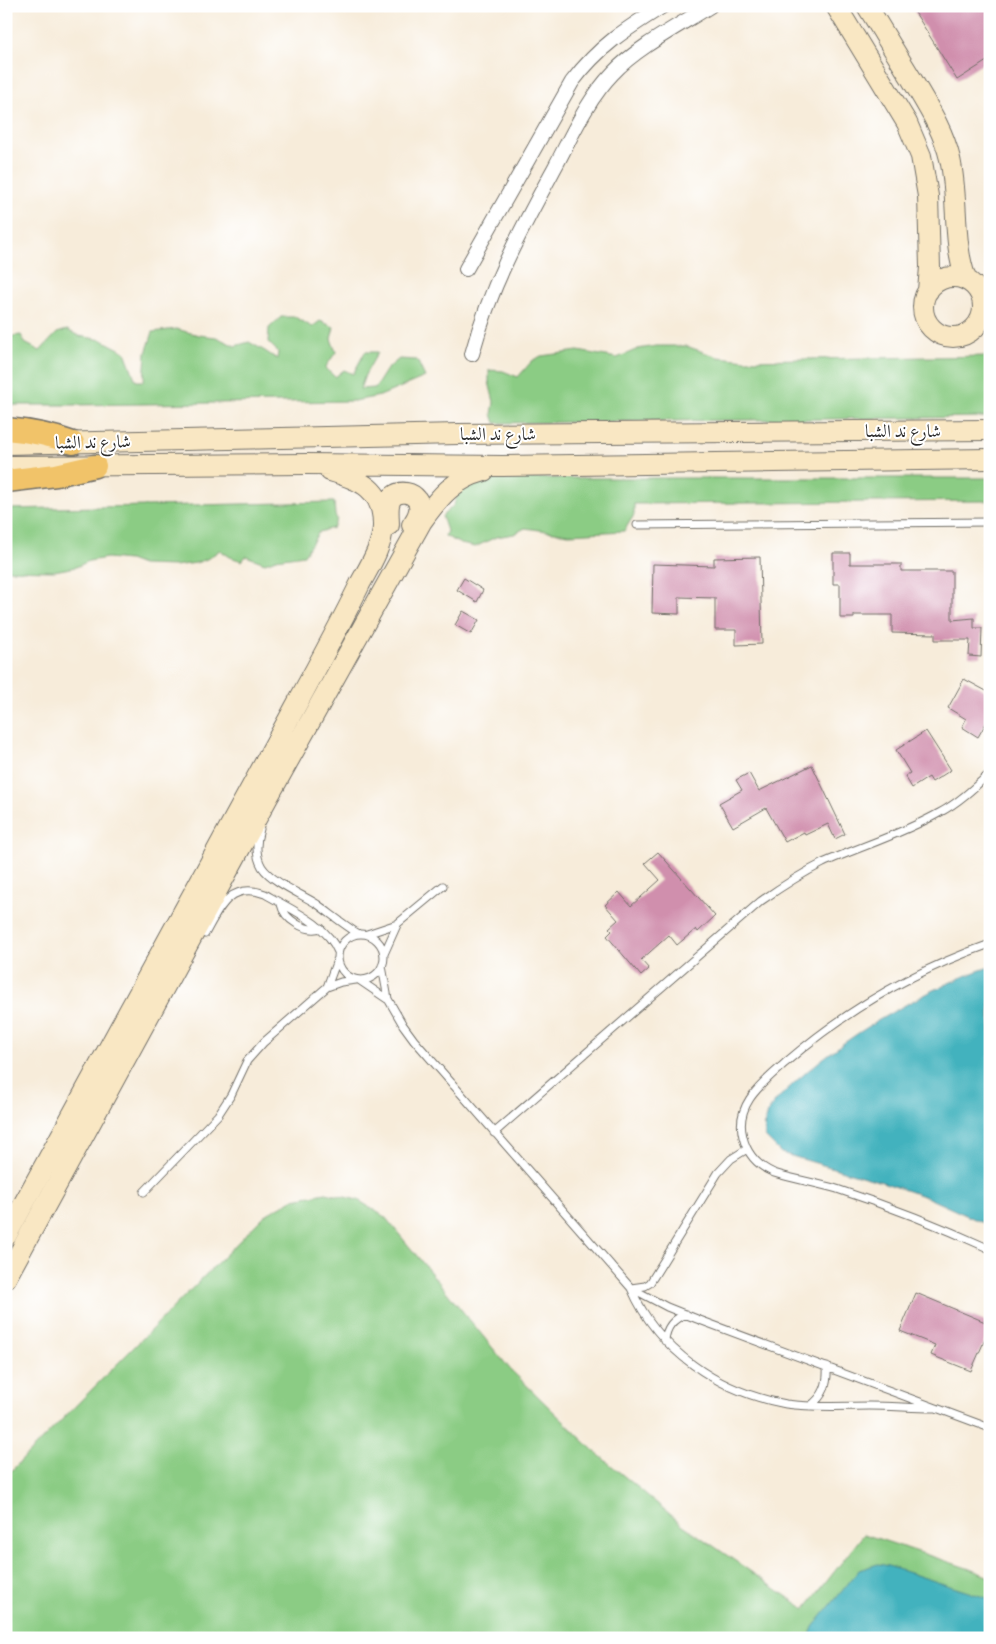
<svg xmlns="http://www.w3.org/2000/svg" width="996" height="1644" viewBox="0 0 996 1644" font-family="'EB Garamond',Amiri,serif">
	<rect width="100%" height="100%" fill="#fff"/>
	<filter id="ink" filterUnits="userSpaceOnUse"><feTurbulence type="fractalNoise" baseFrequency=".02" numOctaves="2"/><feDisplacementMap in="SourceGraphic" scale="10" xChannelSelector="R" yChannelSelector="G"/><feConvolveMatrix kernelMatrix="1 2 1 2 8 2 1 2 1" color-interpolation-filters="sRGB"/></filter>
	<filter id="wash" filterUnits="userSpaceOnUse"><feTurbulence type="fractalNoise" baseFrequency=".0096" numOctaves="4" result="noise"/><feDisplacementMap in="SourceGraphic" scale="20" xChannelSelector="R" yChannelSelector="G"/><feGaussianBlur stdDeviation="1.12" result="paint"/><feColorMatrix in="noise" values="0 0 0 0 0 0 0 0 0 0 0 0 0 0 0 0 0 1.4 0 .05"/><feComposite in="paint" operator="in"/></filter>
	<g filter="url(#wash)">
		<rect width="100%" height="100%" fill="#f7ecda"/>
		<!-- green -->
		<path fill="#8bcc84" stroke="#5b7c58" d="M281 317H295L312 327 320 321 334 327 331 339 336 352 325 368 335 377 344 370 353 374 365 352H378L365 375 360 389 375 388 387 369 399 359 417 360 425 377 380 396 354 401 73 405H6V337L21 335 25 343 40 351 57 333 67 330 79 336 102 340 125 352 136 381H144L146 353 153 332 176 329 199 335 216 337 235 346 249 342 265 351 277 359 278 352 268 342 269 328Z
			M656 346H686L718 357 746 360 990 356V417L495 423 492 414 494 402 489 382V370L503 371 518 377 532 361 541 356 578 351 617 358 638 349Z
			M491 478H990V501L634 504V515L624 531 569 534 525 528 514 534 496 537 475 547 461 544 445 536 447 531 442 516 454 505 459 488Z
			M334 502 335 515 337 519 333 528 319 532 304 555 276 559 265 563 246 556 242 561 230 557 220 550 207 559 196 563 175 566 142 565 129 560 107 558 89 561 76 567 54 571 6 570V509Z
			M326 1193 358 1200 385 1217 510 1369 594 1451 683 1525 805 1609 864 1534 967 1568 990 1577V1638H6V1476L265 1215 294 1199Z"/>
		<!-- water -->
		<path fill="#43b2be" stroke="#376e74" d="M990 967V1226L926 1197 882 1182 781 1153 765 1137C764 1129 764 1122 767 1115 772 1102 784 1093 794 1083 834 1046 882 1016 930 992 949 983 969 973 990 967Z
			M878 1564 888 1566 990 1599V1638H809L813 1627 859 1570Z"/>
		<g id="blocks">
			<!-- building -->
			<path fill="#d08fad" d="M911 6H990V59L957 80Z
				M833 553H850V564H901V571H952V620L974 618V628H982L981 657 969 656 970 640H935V634L892 633V615H854V618H840V584H833Z
				M760 557 762 644 736 645V630H715V598L679 597V614L652 613 653 564 714 566V558Z
				M464 578 483 590 477 602 457 590Z
				M463 611 479 620 471 634 455 625Z
				M964 679 990 693V716L978 737 962 727 966 719 948 708Z
				M926 731 951 770 932 782 929 777 912 788 905 776 910 773 896 750Z
				M812 765 845 834 835 839 828 824 805 835 804 832 785 842 766 808 733 827 719 803 742 790 736 780 749 773 759 791Z
				M658 852 715 916 698 932 696 929 677 945 669 935 641 960 649 969 641 976 607 936 612 931 609 928 618 920 605 905 619 892 631 906 660 880 645 863Z
				M916 1293 990 1324V1328L971 1371 931 1355 935 1345 900 1331Z"/>
		</g>
	</g>
	<g filter="url(#ink)">
		<use href="#blocks" fill-opacity="0" stroke="#726f68" stroke-width="1"/>
		<g fill="none" stroke-linecap="round" stroke-linejoin="round">
			<!-- lane casing -->
			<g stroke="#726f68" stroke-width="9">
				<path id="lane" d="M637 525 990 522
					M260 829C256 842 255 855 262 867 272 882 301 894 317 904 331 914 344 925 359 934
					M281 904C284 919 305 933 321 928
					M338 957a23 23 0 1 1 46 0a23 23 0 1 1-46 0Z
					M205 934C219 909 230 881 265 894 290 909 327 924 338 952
					M367 934 397 924 443 886
					M990 944C913 971 846 1010 785 1063 763 1083 734 1104 743 1137 747 1154 758 1166 774 1173 794 1179 816 1183 837 1189 889 1206 940 1226 990 1249
					M384 954 397 925
					M382 966 388 999 403 1025 414 1040 631 1288C658 1351 719 1392 786 1404 813 1408 842 1406 869 1406 891 1406 913 1408 934 1408
					M359 980 387 999
					M327 987 337 960
					M494 1133 761 901C781 887 801 874 823 863 862 846 902 834 939 813 958 803 974 788 990 773
					M144 1192 218 1115 231 1095 247 1061 264 1042 327 987 341 982 356 980
					M631 1288 667 1307 697 1319 990 1428
					M631 1288 645 1286 650 1283 718 1173 731 1159 747 1149
					M665 1341C666 1327 673 1319 686 1314
					M810 1406C824 1396 828 1384 827 1367"/>
			</g>
			<!-- street casing -->
			<g stroke="#726f68" stroke-width="16">
				<path id="street" d="M466 269 572 82C599 46 626 29 663 6
					M472 354C491 284 521 230 555 167 572 135 587 100 613 73 636 48 680 25 710 6"/>
			</g>
			<!-- secondary casing -->
			<g stroke="#726f68" stroke-width="22">
				<path id="secondary" d="M836 6 907 123 921 156 928 196 930 267 928 291
					M867 6C882 30 896 54 911 78 926 104 943 129 950 159 959 199 952 241 966 279
					M923 307a30 30 0 1 1 60 0a30 30 0 1 1-60 0Z
					M6 444 458 434 990 430
					M6 466 307 464 503 466 990 459
					M389 525C389 519 388 511 389 505 392 485 423 491 419 511 418 516 415 521 412 525
					M6 1236C102 1061 198 886 293 711 316 669 339 627 360 584 369 567 382 547 383 527 384 489 361 480 330 471
					M6 1278 267 799 422 521C440 496 454 479 484 471"/>
			</g>
			<!-- primary casing -->
			<g stroke="#726f68" stroke-width="25">
				<path id="primary" d="M6 429C30 431 51 435 73 443
					M6 481 56 475 95 466"/>
			</g>
			<!-- lane -->
			<use href="#lane" stroke="#fff" stroke-width="7"/>
			<!-- street -->
			<use href="#street" stroke="#fff" stroke-width="14"/>
			<!-- secondary -->
			<use href="#secondary" stroke="#f9e7c3" stroke-width="20"/>
			<!-- primary -->
			<use href="#primary" stroke="#f1c369" stroke-width="22"/>
		</g>
	</g>
	<g text-anchor="middle" stroke-width="4" stroke-linejoin="round" paint-order="stroke">
		<!-- street labels -->
		<g font-size="18" fill="#2b2b2b" stroke="#fff">
			<text x="903" y="437">شارع ند الشبا</text>
			<text x="498" y="440">شارع ند الشبا</text>
			<text transform="translate(93 442) rotate(-1)" y="6">شارع ند الشبا</text>
		</g>
	</g>
	<!-- margin -->
	<rect width="996" height="1644" fill="none" stroke="#fff" stroke-width="25"/>
</svg>
